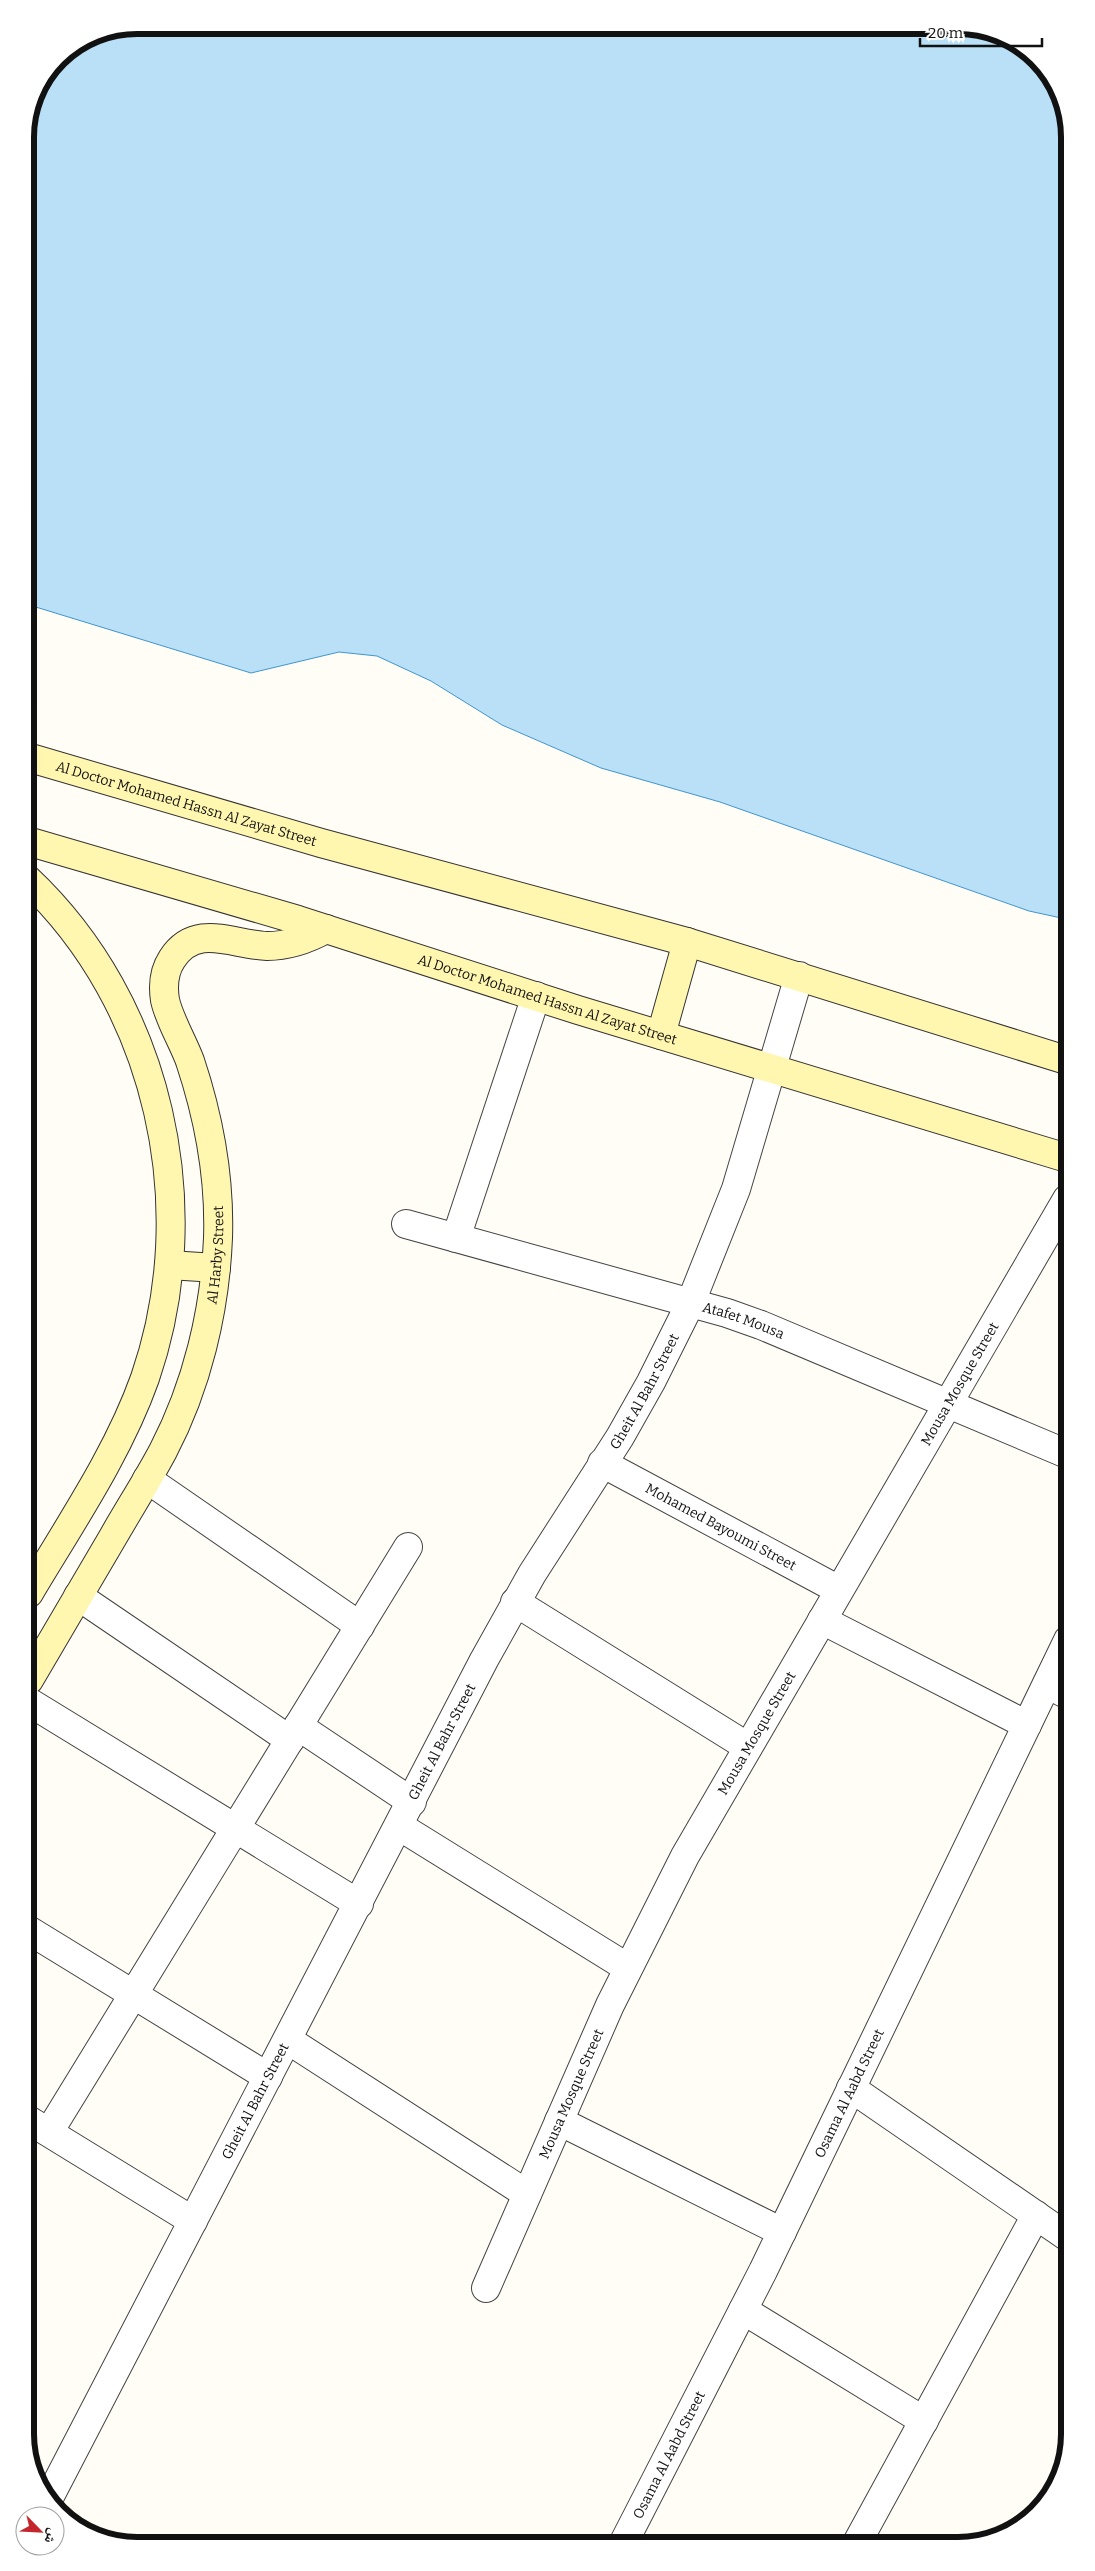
<svg xmlns="http://www.w3.org/2000/svg" width="1095" height="2571" viewBox="0 0 1095 2571" font-family="Bitter,'Noto Naskh Arabic',serif">
	<rect width="100%" height="100%" fill="#fffdf5"/>
	<!-- water -->
	<path fill="#b9e0f7" stroke="#3f96cf" d="M137 25H966L1027 48 1064 100 1066 919 1029 911 720 802 601 768 502 725 431 681 377 656 339 652 251 673 26 604 25 129 34 94 58 57 94 33Z"/>
	<g fill="none" stroke-linecap="round" stroke-linejoin="round">
		<!-- street casing -->
		<g stroke="#444" stroke-width="30">
			<g id="street">
				<path id="s1" d="M406 1224 727 1313 761 1325 1067 1454"/>
				<path d="M456 1238 536 996"/>
				<path id="s2" d="M602 1463 839 1590"/>
				<path d="M147 1479 360 1626"/>
				<path d="M78 1596 290 1740"/>
				<path d="M515 1602 748 1747"/>
				<path d="M822 1620 1027 1725"/>
				<path d="M1047 1684 1068 1695"/>
				<path d="M29 1702 359 1904"/>
				<path d="M298 1726 412 1802"/>
				<path d="M399 1826 628 1968"/>
				<path d="M30 1931 268 2077"/>
				<path d="M288 2040 527 2194"/>
				<path d="M851 2088 1069 2238"/>
				<path d="M30 2121 193 2221"/>
				<path d="M559 2121 782 2232"/>
				<path d="M49 2132 408 1547"/>
				<path id="s3" d="M486 2288 610 2005 685 1856 1067 1199"/>
				<path d="M743 2310 924 2421"/>
				<path id="s4" d="M50 2496 484 1660 532 1574 620 1437 651 1382 691 1302 736 1189 799 976"/>
				<path d="M858 2541 1036 2215"/>
				<path id="s5" d="M624 2542 763 2271 1068 1640"/>
			</g>
		</g>
		<!-- secondary casing -->
		<g stroke="#333" stroke-width="30">
			<g id="secondary">
				<path id="s6" d="M27 757 321 843 687 942 1066 1060"/>
				<path id="s7" d="M27 841 298 920 578 1010 1067 1158"/>
				<path d="M27 879C160 1004 204 1207 145 1378 118 1454 70 1524 29 1593"/>
				<path d="M661 1035 687 942"/>
				<path d="M169 1265 216 1268"/>
				<path id="s8" d="M29 1680C57 1633 85 1585 113 1537 129 1509 147 1481 163 1451 197 1386 215 1311 218 1238 220 1178 209 1118 190 1061 183 1042 169 1019 165 1000 163 987 164 971 172 959 196 922 233 945 267 946 289 946 308 939 326 929"/>
			</g>
		</g>
		<!-- street -->
		<use href="#street" stroke="#fff" stroke-width="28"/>
		<!-- secondary -->
		<use href="#secondary" stroke="#fff6b0" stroke-width="28"/>
	</g>
	<g text-anchor="middle" stroke-width="5" stroke-linejoin="round" paint-order="stroke">
		<!-- street labels -->
		<g font-size="14" fill="#111" stroke="#fff">
			<text dy="5" stroke="none"><textPath href="#s6" startOffset="166">Al Doctor Mohamed Hassn Al Zayat Street</textPath></text>
			<text dy="5" stroke="none"><textPath href="#s7" startOffset="544">Al Doctor Mohamed Hassn Al Zayat Street</textPath></text>
			<text dy="5" stroke="none"><textPath href="#s8" startOffset="470">Al Harby Street</textPath></text>
			<text dy="5" stroke="none"><textPath href="#s1" startOffset="351">Atafet Mousa</textPath></text>
			<text dy="5" stroke="none"><textPath href="#s3" startOffset="1022">Mousa Mosque Street</textPath></text>
			<text dy="5" stroke="none"><textPath href="#s4" startOffset="1255">Gheit Al Bahr Street</textPath></text>
			<text dy="5" stroke="none"><textPath href="#s2" startOffset="135">Mohamed Bayoumi Street</textPath></text>
			<text dy="5" stroke="none"><textPath href="#s3" startOffset="618">Mousa Mosque Street</textPath></text>
			<text dy="5" stroke="none"><textPath href="#s4" startOffset="850">Gheit Al Bahr Street</textPath></text>
			<text dy="5" stroke="none"><textPath href="#s3" startOffset="212">Mousa Mosque Street</textPath></text>
			<text dy="5" stroke="none"><textPath href="#s5" startOffset="502">Osama Al Aabd Street</textPath></text>
			<text dy="5" stroke="none"><textPath href="#s4" startOffset="445">Gheit Al Bahr Street</textPath></text>
			<text dy="5" stroke="none"><textPath href="#s5" startOffset="98">Osama Al Aabd Street</textPath></text>
		</g>
	</g>
	<!-- crop -->
	<path d="M0 0H1095V2571H0ZM137 34H958A103 103 0 0 1 1061 137V2434A103 103 0 0 1 958 2537H137A103 103 0 0 1 34 2434V137A103 103 0 0 1 137 34Z" fill="#fff" fill-rule="evenodd"/>
	<path fill="none" stroke="#111" stroke-width="6" d="M137 34H958A103 103 0 0 1 1061 137V2434A103 103 0 0 1 958 2537H137A103 103 0 0 1 34 2434V137A103 103 0 0 1 137 34Z"/>
	<!-- north arrow -->
	<g transform="translate(40 2531) rotate(114)"><circle r="24" fill="#ffffff" stroke="#a0a0a0"/>
	<path d="M0-4L9 19L0 12L-9 19Z" fill="#c4262e"/>
	<text y="-8" font-size="14" font-weight="bold" text-anchor="middle" fill="#111111">ش</text>
	</g>
	<!-- scale -->
	<path d="M920 38v8h122v-8" fill="none" stroke="#111111" stroke-width="2.5"/>
	<text x="928" y="38" font-size="15" fill="#111111" stroke="#ffffff" stroke-width="4" paint-order="stroke">20 m</text>
</svg>
